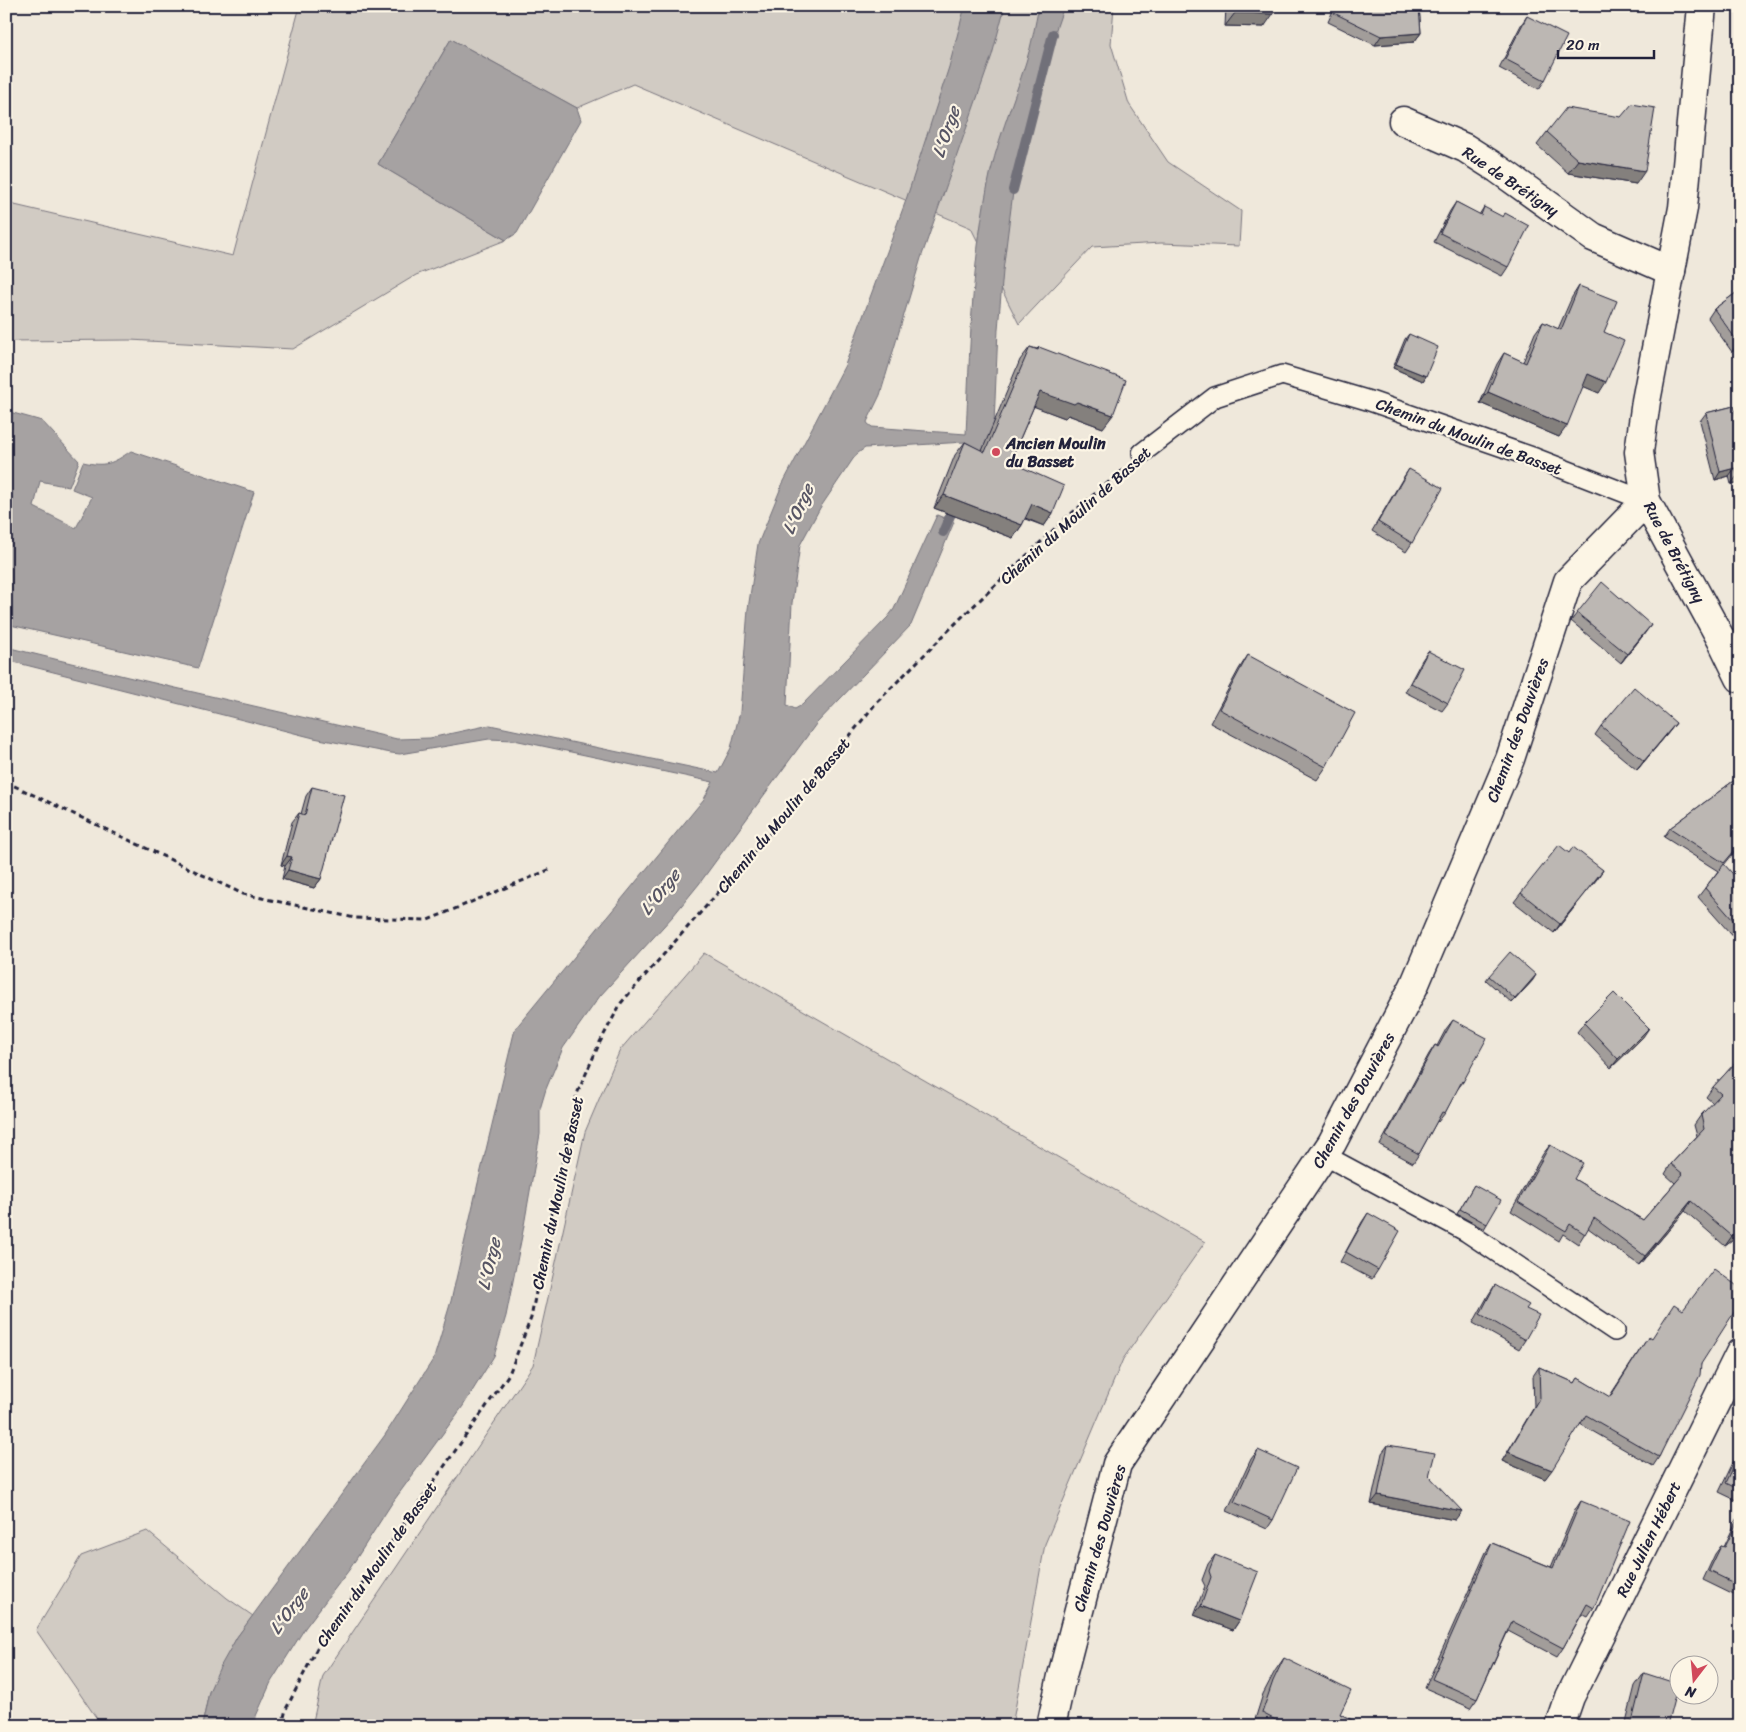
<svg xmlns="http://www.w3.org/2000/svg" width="1746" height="1732" viewBox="0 0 1746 1732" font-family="Sriracha,sans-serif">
	<rect width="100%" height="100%" fill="#efe8db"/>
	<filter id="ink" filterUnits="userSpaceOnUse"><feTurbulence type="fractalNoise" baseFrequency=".02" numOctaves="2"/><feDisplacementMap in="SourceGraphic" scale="10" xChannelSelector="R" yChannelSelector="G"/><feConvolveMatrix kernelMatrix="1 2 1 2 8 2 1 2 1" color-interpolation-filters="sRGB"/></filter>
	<g filter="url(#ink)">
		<!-- green -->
		<path fill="#d1cbc3" stroke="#7a767f" d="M300 6H1114L1111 44 1129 104 1168 162 1241 211 1239 246 1161 243 1092 247 1019 324 971 228 633 84 577 108 451 39 378 164 506 240 416 275 293 349 130 340 6 341V203L233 256Z
			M704 953 1205 1242 1123 1359 1045 1544 1012 1726H312L323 1676 533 1365 585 1132 620 1050Z
			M147 1531 227 1598 253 1616 237 1637 209 1692 202 1726H102L36 1630 81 1556Z"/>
		<!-- water -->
		<path fill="#a6a2a2" stroke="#716f79" d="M965 6H1005L992 55 921 258 880 395 867 422 868 424 872 427 966 434C970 353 971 269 987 189 995 145 1013 104 1026 62 1032 44 1035 25 1039 6H1064L1038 81 1013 192 1003 271 998 329 994 424 976 464 960 458 965 442 865 448 858 453 853 459 820 508 800 545 792 603 787 705 795 709 802 705 888 617 894 609 937 515 954 522 911 625 816 724 699 884 673 916 600 996 563 1048 546 1089 540 1109V1134L523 1231 506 1316 494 1356 463 1406 392 1503 349 1570 305 1628 271 1682 256 1716 255 1726H202L209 1692 219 1669 237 1637 385 1435 434 1358 451 1301 478 1183 515 1029 704 799 713 782 514 740 489 739 400 754 391 753 314 738 6 660V647L128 677 397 739 430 738 490 725 718 773 731 748 740 712 748 609 758 544 782 485 845 365 905 203 949 67Z
			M451 39 577 108 581 120 517 233 506 240 378 164Z
			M6 411 42 421 79 461 69 487 40 481 34 507 76 528 92 497 72 489 83 462C105 467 112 464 131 451L254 492 198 668 6 624Z"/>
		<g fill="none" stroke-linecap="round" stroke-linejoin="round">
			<!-- stream -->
			<path stroke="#716f79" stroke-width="10" d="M1013 190 1053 34
				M943 532 956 502"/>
			<!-- lane casing -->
			<g stroke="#22223b" stroke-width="22">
				<path id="lane" d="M1142 453 1215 397 1282 375 1370 401 1535 458 1646 501
					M1324 1155 1467 1232 1615 1331"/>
			</g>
			<!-- street casing -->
			<g stroke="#22223b" stroke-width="31">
				<path id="street" d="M1403 121 1465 148 1498 169 1593 237 1671 271
					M1051 1726 1062 1676 1117 1464 1332 1143 1414 986 1510 759 1568 581 1646 501"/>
			</g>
			<!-- secondary casing -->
			<g stroke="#22223b" stroke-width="31">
				<path id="secondary" d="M1702 6 1683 208 1646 401 1639 452 1646 501 1721 639 1740 678
					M1560 1726 1570 1697 1740 1353"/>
			</g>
			<!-- path -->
			<path stroke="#22223b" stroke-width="3" stroke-dasharray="5 4" stroke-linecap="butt" d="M6 782 243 894 355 918 428 920 551 869
				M282 1726 286 1709 317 1648 509 1374 531 1318 552 1210 577 1094 600 1042 621 1003 780 822 877 702 964 615 1065 519 1123 470"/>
			<!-- lane -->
			<use href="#lane" stroke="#fcf5e5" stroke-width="19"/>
			<!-- street -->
			<use href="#street" stroke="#fcf5e5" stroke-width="28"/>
			<!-- secondary -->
			<use href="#secondary" stroke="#fcf5e5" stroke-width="28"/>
		</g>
		<!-- wall -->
		<path fill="#a29d9a" stroke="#22223b" d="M1226 6H1274L1264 27 1225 26Z
			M1335 6H1419L1421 33 1414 42 1375 45 1328 22Z
			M1527 16 1545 80 1539 89 1499 68 1521 25Z
			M1547 132 1636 184 1568 173 1537 145Z
			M1456 202 1479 215 1484 207 1508 267 1502 276 1434 242 1450 211Z
			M1579 286 1604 332 1599 393 1583 386 1559 437 1480 403 1497 364 1504 353 1523 362 1535 333 1543 322 1558 329 1572 297Z
			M1740 290V346L1732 352 1708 318 1714 309Z
			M1409 334 1426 376 1423 381 1393 368 1405 339Z
			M1030 347 1037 349 1039 347 1103 428 1068 415 1065 418 1034 406 1010 462 1053 513 1044 526 1025 519 1022 525 1013 538 934 508 955 455 965 442 982 451 1020 360Z
			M1734 406 1740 482 1731 484 1729 476 1715 480 1700 421 1706 413Z
			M1409 469 1412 543 1406 552 1372 531 1403 478Z
			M1577 613 1645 633 1621 663 1571 621Z
			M1428 651 1448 703 1442 711 1405 692 1422 660Z
			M1248 655 1326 767 1317 780 1210 723 1239 669Z
			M1676 723 1669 732 1637 770 1595 735 1601 726Z
			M1740 776V845L1724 865 1740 882V939L1737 941 1698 897 1718 871 1664 837 1670 828Z
			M312 787 321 879 314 888 282 879 285 866 281 865 292 822 299 813 301 814 306 796Z
			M1569 853 1603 870 1554 933 1514 902 1521 893Z
			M1489 976 1533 980 1512 1003 1486 980Z
			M1453 1020 1463 1082 1456 1091 1445 1113 1438 1122 1437 1121 1419 1154 1413 1163 1380 1145 1429 1054 1435 1045 1437 1046 1446 1029Z
			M1584 1023 1643 1037 1611 1068 1577 1032Z
			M1737 1061 1740 1235 1725 1246 1685 1211 1639 1265 1588 1228 1578 1244 1563 1234 1559 1241 1511 1211 1543 1154 1550 1145 1574 1179 1643 1220 1675 1183 1665 1174 1671 1164 1697 1136 1694 1125 1701 1115 1713 1103 1706 1097 1713 1087Z
			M1474 1185 1487 1224 1484 1229 1457 1214Z
			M1368 1213 1378 1270 1372 1279 1340 1262 1362 1222Z
			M1495 1285 1525 1340 1519 1349 1473 1323 1489 1294Z
			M1649 1336 1651 1338 1701 1364 1659 1457 1653 1466 1580 1424 1545 1479 1502 1461 1534 1407 1533 1376 1539 1367 1575 1383 1578 1378 1609 1397Z
			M1388 1445 1429 1476 1455 1520 1371 1504 1382 1453Z
			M1740 1448V1502L1719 1492Z
			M1258 1450 1273 1520 1267 1529 1227 1511 1251 1459Z
			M1581 1501 1594 1608 1588 1617 1582 1614 1563 1648 1557 1657 1508 1631 1477 1699 1471 1708 1425 1688 1486 1552 1492 1543 1551 1567 1575 1510Z
			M1740 1513V1598L1703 1580 1715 1554 1721 1546 1724 1547Z
			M1215 1555 1239 1621 1233 1630 1194 1615 1205 1586 1202 1580 1208 1564Z
			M1284 1658 1340 1714 1364 1726H1253L1263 1694 1275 1671Z
			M1644 1673 1667 1726H1625L1635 1686Z"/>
		<!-- shaded-wall -->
		<path fill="#84807d" stroke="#22223b" d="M1235 13 1273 14 1264 27 1225 26Z
			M1421 33 1414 42 1375 45 1381 36Z
			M1578 160 1645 171 1636 184 1568 173Z
			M1740 341V346L1732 352 1738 342Z
			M1396 364 1426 376 1423 381 1393 368Z
			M1588 374 1606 382 1599 393 1580 385Z
			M1040 392 1077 402 1113 415 1103 428 1068 415 1065 418 1030 405Z
			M1488 392 1567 426 1559 437 1480 403Z
			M1735 468 1729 476 1715 480 1720 472Z
			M1740 475V482L1731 484 1737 476Z
			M944 495 1022 525 1013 538 934 508Z
			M1032 504 1053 513 1044 526 1023 517Z
			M1651 625 1645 633 1621 663 1627 654Z
			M1676 723 1669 732 1637 770 1644 761Z
			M287 856 292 857 285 866 281 865Z
			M288 870 321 879 314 888 282 879Z
			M1603 870 1597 879 1554 933 1560 924Z
			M1536 975 1533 980 1512 1003 1515 999Z
			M1649 1028 1643 1037 1611 1068 1618 1059Z
			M1691 1201 1685 1211 1639 1265 1645 1256Z
			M1740 1231V1235L1725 1246 1732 1236Z
			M1508 1452 1552 1470 1545 1479 1502 1461Z
			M1378 1495 1462 1511 1455 1520 1371 1504Z
			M1201 1606 1239 1621 1233 1630 1194 1615Z"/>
		<!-- building -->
		<path fill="#bcb7b3" stroke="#22223b" d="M1235 6H1274L1273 14 1235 13Z
			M1337 6H1419L1421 33 1381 36 1334 13Z
			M1527 16 1567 36 1545 80 1505 59Z
			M1632 104 1655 108 1645 171 1578 160 1547 132 1566 108 1621 117Z
			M1456 202 1481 215 1484 207 1503 217 1505 213 1529 226 1508 267 1440 233Z
			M1579 286 1617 301 1604 332 1624 341 1606 382 1588 374 1567 426 1488 392 1504 353 1526 363 1543 322 1561 330Z
			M1740 290V341L1738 342 1714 309Z
			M1409 334 1438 347 1426 376 1396 364Z
			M1030 347 1038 350 1039 347 1126 380 1113 415 1077 402 1074 404 1040 392 1010 462 1064 486 1053 513 1032 504 1022 525 944 495 965 442 985 452Z
			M1734 406 1740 429V475L1737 476 1735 468 1720 472 1706 413Z
			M1409 469 1443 488 1412 543 1378 522Z
			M1602 582 1651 625 1627 654 1577 613Z
			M1428 651 1465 670 1448 703 1411 683Z
			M1248 655 1355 713 1326 767 1219 709Z
			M1634 687 1676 723 1644 761 1601 726Z
			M1740 776V844L1724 863 1670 828Z
			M312 787 344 795 321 879 288 870 292 857 287 856 299 813 305 815Z
			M1559 845 1569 853 1573 847 1603 870 1560 924 1521 893Z
			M1724 864 1740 882V928L1705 888Z
			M1510 952 1536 975 1515 999 1489 976Z
			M1614 993 1649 1028 1618 1059 1584 1023Z
			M1453 1020 1487 1038 1463 1082 1462 1081 1445 1113 1442 1112 1419 1154 1386 1136 1435 1045 1438 1047Z
			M1737 1061 1740 1064V1231L1732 1236 1691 1201 1645 1256 1594 1218 1585 1234 1570 1224 1566 1231 1518 1202 1550 1145 1583 1163 1574 1179 1643 1220 1683 1174 1671 1164 1704 1129 1701 1115 1721 1094 1713 1087Z
			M1474 1185 1501 1200 1487 1224 1460 1209Z
			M1368 1213 1400 1231 1378 1270 1346 1252Z
			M1714 1269 1740 1288V1294L1738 1298 1740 1299V1303L1701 1364 1700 1375 1659 1457 1586 1415 1552 1470 1508 1452 1540 1398 1539 1367 1575 1383 1578 1378 1610 1397 1649 1336 1652 1338 1674 1304 1683 1310Z
			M1495 1285 1529 1305 1526 1309 1539 1315 1525 1340 1480 1314Z
			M1388 1445 1435 1453 1429 1476 1462 1511 1378 1495Z
			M1258 1450 1297 1468 1273 1520 1234 1502Z
			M1740 1453V1490L1726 1483Z
			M1581 1501 1630 1521 1594 1608 1587 1604 1563 1648 1512 1621 1477 1699 1432 1679 1492 1543 1553 1568Z
			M1740 1517V1586L1709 1571 1721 1546 1725 1547Z
			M1215 1555 1258 1572 1239 1621 1201 1606 1211 1577 1209 1571Z
			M1284 1658 1351 1691 1340 1714 1364 1726H1287L1262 1713 1273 1681Z
			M1644 1673 1678 1684 1667 1726H1631Z"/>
	</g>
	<!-- markers -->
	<circle fill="#d1495b" stroke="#fcf5e5" stroke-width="2" cx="996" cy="452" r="5"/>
	<g text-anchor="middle" stroke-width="4.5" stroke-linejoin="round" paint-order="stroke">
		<!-- street labels -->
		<g font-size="16" fill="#22223b" stroke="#fcf5e5">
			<text transform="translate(1511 181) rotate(34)" y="6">Rue de Brétigny</text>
			<text transform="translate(1469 436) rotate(20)" y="6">Chemin du Moulin de Basset</text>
			<text transform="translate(1075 515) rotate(-42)" y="6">Chemin du Moulin de Basset</text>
			<text transform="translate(1675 552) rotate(62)" y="6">Rue de Brétigny</text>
			<text transform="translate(1517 730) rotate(-70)" y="6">Chemin des Douvières</text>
			<text transform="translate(783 815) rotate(-50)" y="6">Chemin du Moulin de Basset</text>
			<text transform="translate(1353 1100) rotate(-61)" y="6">Chemin des Douvières</text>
			<text transform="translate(557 1193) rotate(-78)" y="6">Chemin du Moulin de Basset</text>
			<text transform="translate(1099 1538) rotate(-74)" y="6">Chemin des Douvières</text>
			<text transform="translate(1648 1539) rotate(-64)" y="6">Rue Julien Hébert</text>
			<text transform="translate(376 1564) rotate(-55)" y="6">Chemin du Moulin de Basset</text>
		</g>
		<!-- poi labels -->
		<g font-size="16" font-weight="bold" fill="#22223b" stroke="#fcf5e5" text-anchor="start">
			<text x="1006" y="449">Ancien Moulin<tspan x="1006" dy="18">du Basset</tspan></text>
		</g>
		<!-- water labels -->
		<g font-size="18" font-style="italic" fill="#575564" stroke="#fcf5e5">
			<text transform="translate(946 132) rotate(-71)" y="6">L'Orge</text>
			<text transform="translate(798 509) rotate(-66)" y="6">L'Orge</text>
			<text transform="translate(660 892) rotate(-51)" y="6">L'Orge</text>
			<text transform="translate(489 1264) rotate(-77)" y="6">L'Orge</text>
			<text transform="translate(289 1611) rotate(-53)" y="6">L'Orge</text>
		</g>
	</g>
	<!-- margin -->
	<rect width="1746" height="1732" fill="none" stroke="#fcf5e5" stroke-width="25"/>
	<rect x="12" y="12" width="1721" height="1707" fill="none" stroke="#22223b" stroke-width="2" filter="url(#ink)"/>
	<!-- north arrow -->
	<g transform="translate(1694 1680) rotate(196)"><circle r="24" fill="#fcf5e5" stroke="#a5a1a1"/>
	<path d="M0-4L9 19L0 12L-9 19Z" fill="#d1495b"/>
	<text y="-8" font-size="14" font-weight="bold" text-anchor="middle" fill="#22223b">N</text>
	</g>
	<!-- scale -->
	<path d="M1558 50v8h96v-8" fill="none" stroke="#22223b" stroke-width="2.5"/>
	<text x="1566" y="50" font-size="15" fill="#22223b" stroke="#fcf5e5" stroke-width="4" paint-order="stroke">20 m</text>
</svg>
